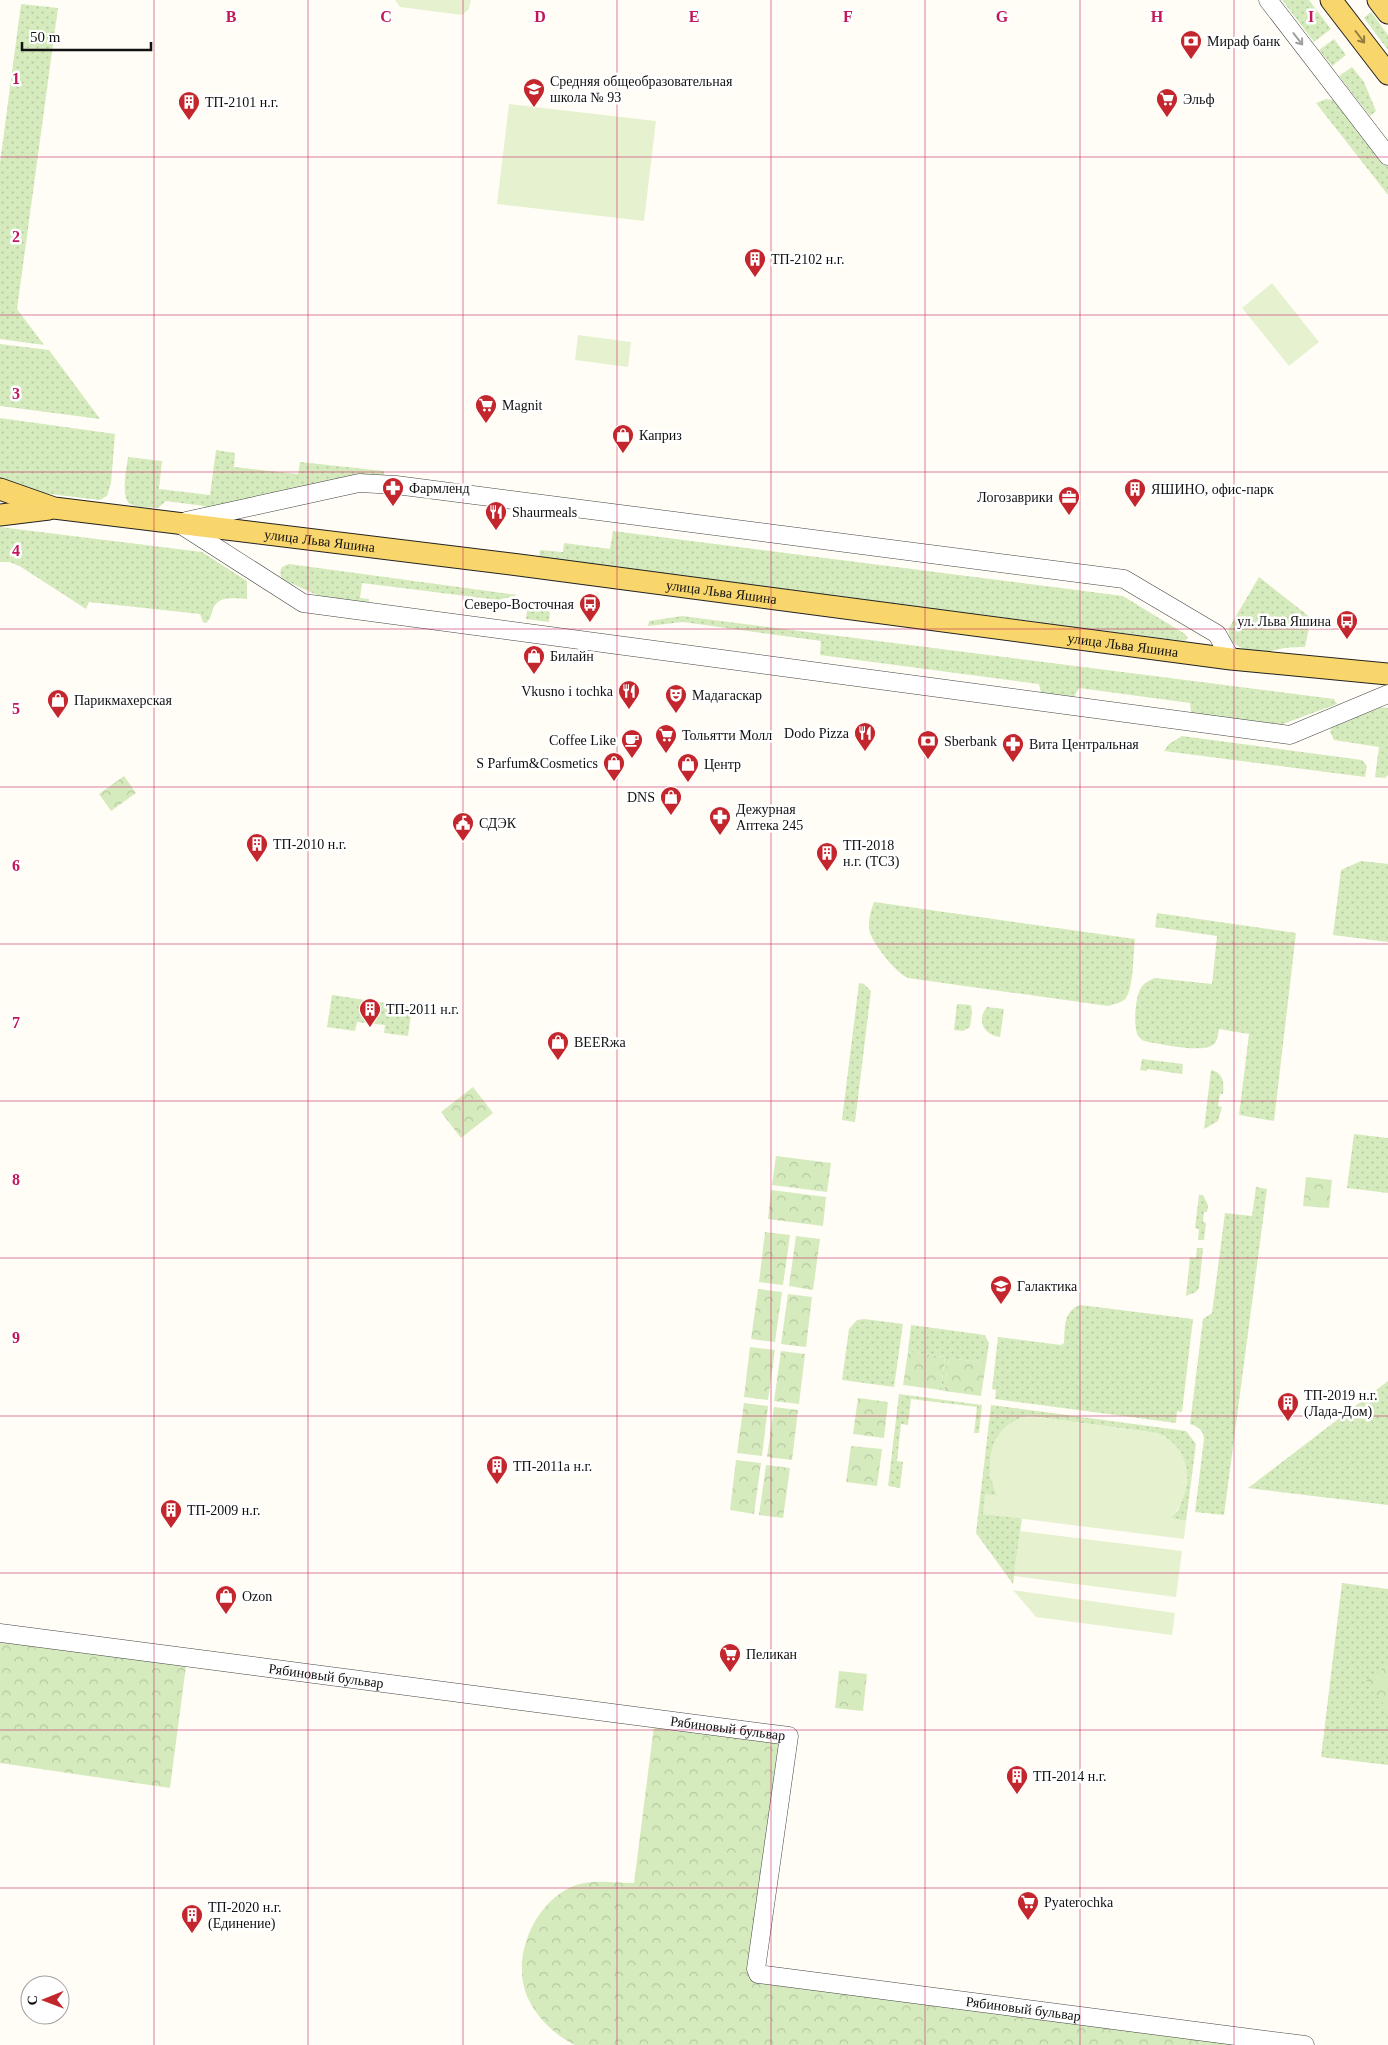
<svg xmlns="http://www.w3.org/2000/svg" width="1388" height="2045" viewBox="0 0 1388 2045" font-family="'Times New Roman',serif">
	<defs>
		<pattern id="grass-dots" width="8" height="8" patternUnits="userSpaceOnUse" patternTransform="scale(1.25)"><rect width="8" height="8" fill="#d5ebbd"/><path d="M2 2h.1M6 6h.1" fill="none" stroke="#b6c8a1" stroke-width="1.8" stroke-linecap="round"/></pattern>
		<pattern id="park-crowns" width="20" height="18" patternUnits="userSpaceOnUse" patternTransform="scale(1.25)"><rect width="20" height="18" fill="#d5ebbd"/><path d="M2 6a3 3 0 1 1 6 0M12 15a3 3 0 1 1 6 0" fill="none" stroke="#b6c8a1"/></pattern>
	</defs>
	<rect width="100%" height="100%" fill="#fffdf5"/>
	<!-- grass -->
	<path fill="url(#grass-dots)" d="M1282 0H1309L1331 29 1314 42Z
		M21 4 58 8 17 309 44 345 0 339V163Z
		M1371 12 1388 35V50L1364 18Z
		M1334 39 1346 55 1332 66 1319 50Z
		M1352 67 1364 82 1376 111 1370 116 1339 76Z
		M1326 99 1340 101 1388 167V195L1316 103Z
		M0 344 49 350 100 419 0 406Z
		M0 418 115 434 111 483 107 496 100 500 0 488Z
		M216 450 235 453 234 467 298 474 300 462 384 471V476L208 512 204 506 166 501 158 508C150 507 136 508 130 504 120 497 127 467 128 457L162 461 159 489 210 495Z
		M0 527 202 552 247 581V599C232 598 216 595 212 612 210 618 210 620 206 623L203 622 200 614 89 602 86 609 21 567 10 562H0Z
		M613 531 1123 596 1185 634 1188 638 1184 641 539 557 540 550 563 552 564 543 610 549Z
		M289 564 518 595 498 600 362 583 360 598 369 599V606L343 607 284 580 281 577C279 569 282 566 289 564Z
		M1259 577 1311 618 1305 647C1298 647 1291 647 1284 648 1278 649 1271 652 1264 652 1250 652 1226 647 1229 628Z
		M528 602 550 612 549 622 526 619Z
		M682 616 1334 699 1337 704 1272 728 1192 718 1190 703 1079 688 1073 699 1041 693 1039 684 820 655 821 641 683 622 648 626 649 621Z
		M1380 707 1388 708V775L1385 778 1375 777 1379 747 1334 740 1330 732 1332 727Z
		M1182 736 1362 760 1367 766 1365 777 1164 751 1169 744Z
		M1361 861 1388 864V942L1333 935 1341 870Z
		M874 902 1135 939C1133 954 1134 986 1126 998 1122 1003 1114 1004 1108 1006L908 978C895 972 875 946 870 933 867 924 871 910 874 902Z
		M1157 913 1296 933 1274 1121 1239 1115 1249 1034 1219 1029C1218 1034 1218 1040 1214 1044 1204 1054 1162 1044 1148 1042 1144 1041 1141 1040 1138 1036 1133 1026 1135 995 1142 986 1146 982 1150 980 1155 978L1212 984 1217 936 1155 927Z
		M859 983 864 984 871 991 855 1122 842 1120Z
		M332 995 412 1007 408 1036 384 1033 385 1025 357 1022 355 1031 327 1027Z
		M957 1004 971 1005 972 1013 970 1027 963 1031 954 1030Z
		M987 1007 1004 1009 1000 1037C984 1035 976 1021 987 1007Z
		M1142 1059 1183 1064 1182 1074 1147 1069V1071L1140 1070Z
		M1211 1070C1224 1073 1224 1083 1223 1094H1220L1218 1106 1222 1107 1218 1121 1204 1129Z
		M1354 1134 1388 1138V1193L1347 1188Z
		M1256 1187 1267 1189 1224 1515 1195 1512 1204 1439C1203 1429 1198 1427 1190 1424L1203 1319 1212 1313 1225 1213 1252 1216Z
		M1199 1195H1203L1208 1205 1207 1212H1204L1203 1222 1206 1223 1204 1240H1198L1199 1229 1195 1228Z
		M1197 1248H1203L1199 1288 1196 1292 1186 1296 1190 1257 1196 1258Z
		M1080 1305 1193 1319 1182 1412 1177 1411 1176 1423 995 1399 996 1390 992 1389 998 1337 1061 1345 1064 1343C1065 1328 1063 1311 1080 1305Z
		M864 1319 903 1324 894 1387 842 1380 849 1329 857 1320Z
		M911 1325 985 1335 989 1343 986 1363 949 1358 944 1391 941 1390 945 1357 908 1352Z
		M1388 1381V1505L1248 1488Z
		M899 1394 982 1405 979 1433H974L977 1407 911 1399 908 1425 901 1424 897 1461 903 1462 900 1488 888 1486Z
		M991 1405 1186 1431 1196 1444 1186 1521 1170 1518 1178 1510 1186 1489 1166 1437 1156 1433 1030 1416 1020 1418 990 1475 998 1496 984 1514 1022 1518 1013 1584 976 1533Z
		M1342 1583 1388 1589V1765L1321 1757Z"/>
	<!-- park -->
	<path fill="url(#park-crowns)" d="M124 776 136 793 111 811 99 794Z
		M473 1087 493 1113 461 1138 441 1112Z
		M776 1156 831 1163 827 1192 772 1185Z
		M1306 1177 1332 1180 1329 1208 1303 1206Z
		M771 1190 826 1197 823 1226 768 1219Z
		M765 1232 790 1235 783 1285 759 1282Z
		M796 1236 820 1239 813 1290 789 1286Z
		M758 1289 782 1292 775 1342 751 1339Z
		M788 1294 812 1297 806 1347 781 1344Z
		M750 1347 775 1350 768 1400 744 1397Z
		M781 1351 805 1354 799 1404 774 1401Z
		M908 1352 945 1357 941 1390 903 1385Z
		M949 1358 986 1363 981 1396 944 1391Z
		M858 1398 888 1402 884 1438 853 1434Z
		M744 1403 768 1406 762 1456 737 1453Z
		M774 1407 798 1410 792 1460 767 1457Z
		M851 1446 882 1449 877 1486 846 1482Z
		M736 1460 761 1463 754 1514 730 1510Z
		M766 1465 790 1468 783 1518 759 1515Z
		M0 1633 187 1658 170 1788 0 1763Z
		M1388 1664V1710L1366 1681Z
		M839 1671 867 1674 863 1711 835 1708Z
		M655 1718 789 1736 756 1969 1305 2045H575C557 2036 541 2022 531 2004 507 1963 533 1901 576 1885 594 1879 615 1883 634 1883Z"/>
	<!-- pitch -->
	<path fill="#e6f2cf" d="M395 0H471L469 9 462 15 400 7Z
		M509 104 656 121 644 221 497 204Z
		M1272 283 1319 342 1289 366 1242 308Z
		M578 335 631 342 628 367 575 360Z
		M1030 1416 1156 1433C1194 1446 1196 1492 1170 1518L1186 1521 1184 1539 983 1514 985 1494 997 1495C982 1464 990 1422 1030 1416Z
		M1020 1531 1182 1551 1176 1597 1014 1576Z
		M1013 1590 1175 1613 1172 1635 1036 1617Z"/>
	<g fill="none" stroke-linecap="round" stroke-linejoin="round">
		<!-- minor casing -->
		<g stroke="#444" stroke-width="19">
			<g id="minor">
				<path d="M1268 0 1388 156"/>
				<path d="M186 521 359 483 396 485 1124 579 1217 634 1231 659"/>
				<path d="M178 523 303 603 1290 735 1388 694"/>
				<path id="s1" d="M0 1633 789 1736 756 1969 758 1974 1305 2045"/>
			</g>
		</g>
		<!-- major casing -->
		<g stroke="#222" stroke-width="23">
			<g id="major">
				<path d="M1331 0 1388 74"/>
				<path d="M1378 0 1388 13"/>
				<path id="s2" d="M0 489 54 508 519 565 1231 659 1388 674"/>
				<path d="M0 515 49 509"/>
			</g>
		</g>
		<!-- minor -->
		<use href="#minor" stroke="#fff" stroke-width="18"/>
		<!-- major -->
		<use href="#major" stroke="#f9d66b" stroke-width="21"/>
	</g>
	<!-- one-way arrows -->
	<defs><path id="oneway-shaft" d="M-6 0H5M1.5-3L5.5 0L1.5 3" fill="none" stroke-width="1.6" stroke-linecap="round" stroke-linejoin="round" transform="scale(1.25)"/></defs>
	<use stroke="#917d42" href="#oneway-shaft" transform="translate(1360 37) rotate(53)"/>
	<use stroke="#a0a0a0" href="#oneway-shaft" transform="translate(1298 39) rotate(52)"/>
	<!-- grid -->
	<path fill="none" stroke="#c2185b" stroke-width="1" stroke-opacity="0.55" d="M154 0V2045M308 0V2045M463 0V2045M617 0V2045M771 0V2045M925 0V2045M1080 0V2045M1234 0V2045M0 157H1388M0 315H1388M0 472H1388M0 629H1388M0 787H1388M0 944H1388M0 1101H1388M0 1258H1388M0 1416H1388M0 1573H1388M0 1730H1388M0 1888H1388"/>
	<!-- icons -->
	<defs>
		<g id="bank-pin" transform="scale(1.125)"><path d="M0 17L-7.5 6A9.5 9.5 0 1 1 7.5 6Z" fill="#c4262e" stroke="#fff"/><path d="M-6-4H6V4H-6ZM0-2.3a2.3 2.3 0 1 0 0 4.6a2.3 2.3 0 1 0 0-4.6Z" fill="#fff"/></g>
		<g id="school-pin" transform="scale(1.125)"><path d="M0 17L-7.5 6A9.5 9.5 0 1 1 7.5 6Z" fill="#c4262e" stroke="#fff"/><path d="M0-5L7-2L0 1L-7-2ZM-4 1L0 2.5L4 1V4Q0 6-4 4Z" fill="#fff"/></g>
		<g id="supermarket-pin" transform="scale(1.125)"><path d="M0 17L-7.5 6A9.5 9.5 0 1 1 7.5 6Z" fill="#c4262e" stroke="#fff"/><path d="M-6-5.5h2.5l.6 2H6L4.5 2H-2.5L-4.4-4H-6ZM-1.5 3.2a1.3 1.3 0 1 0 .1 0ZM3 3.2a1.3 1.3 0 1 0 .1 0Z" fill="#fff"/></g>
		<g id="building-pin" transform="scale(1.125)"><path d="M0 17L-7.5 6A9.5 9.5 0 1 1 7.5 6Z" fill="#c4262e" stroke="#fff"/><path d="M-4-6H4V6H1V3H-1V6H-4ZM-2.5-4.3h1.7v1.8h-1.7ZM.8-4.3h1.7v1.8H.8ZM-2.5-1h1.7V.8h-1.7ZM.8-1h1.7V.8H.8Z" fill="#fff"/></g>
		<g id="shop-pin" transform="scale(1.125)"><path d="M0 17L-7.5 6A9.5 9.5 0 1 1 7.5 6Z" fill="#c4262e" stroke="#fff"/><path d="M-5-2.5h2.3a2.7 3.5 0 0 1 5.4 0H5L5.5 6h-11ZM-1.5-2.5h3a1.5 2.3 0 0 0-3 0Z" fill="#fff"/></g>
		<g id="pharmacy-pin" transform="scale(1.125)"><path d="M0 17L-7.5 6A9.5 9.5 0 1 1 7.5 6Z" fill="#c4262e" stroke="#fff"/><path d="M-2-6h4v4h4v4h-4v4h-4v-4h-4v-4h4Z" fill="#fff"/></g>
		<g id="office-pin" transform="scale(1.125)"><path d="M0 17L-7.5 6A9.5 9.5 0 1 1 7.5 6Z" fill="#c4262e" stroke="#fff"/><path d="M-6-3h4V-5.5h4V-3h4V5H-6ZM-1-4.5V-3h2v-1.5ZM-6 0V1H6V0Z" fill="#fff"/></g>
		<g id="restaurant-pin" transform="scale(1.125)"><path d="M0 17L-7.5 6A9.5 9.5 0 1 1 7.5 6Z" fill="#c4262e" stroke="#fff"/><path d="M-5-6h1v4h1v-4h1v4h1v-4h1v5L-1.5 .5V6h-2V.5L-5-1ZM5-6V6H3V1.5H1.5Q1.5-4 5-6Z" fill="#fff"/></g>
		<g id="bus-pin" transform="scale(1.125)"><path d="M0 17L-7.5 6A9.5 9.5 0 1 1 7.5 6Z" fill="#c4262e" stroke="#fff"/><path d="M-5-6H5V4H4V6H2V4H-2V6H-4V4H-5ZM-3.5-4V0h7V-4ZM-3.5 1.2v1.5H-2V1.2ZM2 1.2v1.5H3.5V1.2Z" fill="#fff"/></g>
		<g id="theatre-pin" transform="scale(1.125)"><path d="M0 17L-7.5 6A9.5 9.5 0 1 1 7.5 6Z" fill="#c4262e" stroke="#fff"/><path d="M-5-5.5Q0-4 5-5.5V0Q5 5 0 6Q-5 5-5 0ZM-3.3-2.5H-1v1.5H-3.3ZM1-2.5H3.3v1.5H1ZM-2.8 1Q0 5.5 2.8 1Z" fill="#fff"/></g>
		<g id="cafe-pin" transform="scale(1.125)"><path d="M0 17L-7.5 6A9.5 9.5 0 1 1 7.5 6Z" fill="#c4262e" stroke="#fff"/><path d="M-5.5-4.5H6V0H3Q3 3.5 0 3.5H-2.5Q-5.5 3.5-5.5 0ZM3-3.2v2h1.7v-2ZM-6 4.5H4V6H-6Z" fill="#fff"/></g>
		<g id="civic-pin" transform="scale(1.125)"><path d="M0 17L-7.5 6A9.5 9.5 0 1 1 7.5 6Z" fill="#c4262e" stroke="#fff"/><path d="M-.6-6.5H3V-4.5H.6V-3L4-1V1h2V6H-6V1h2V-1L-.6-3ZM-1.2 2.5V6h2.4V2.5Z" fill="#fff"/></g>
	</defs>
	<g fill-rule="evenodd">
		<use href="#bank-pin" x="1191" y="41"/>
		<use href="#school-pin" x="534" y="89"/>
		<use href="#supermarket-pin" x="1167" y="99"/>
		<use href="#building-pin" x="189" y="102"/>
		<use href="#building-pin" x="755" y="259"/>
		<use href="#supermarket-pin" x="486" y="405"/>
		<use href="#shop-pin" x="623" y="435"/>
		<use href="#pharmacy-pin" x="393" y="488"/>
		<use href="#building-pin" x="1135" y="489"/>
		<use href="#office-pin" x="1069" y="497"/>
		<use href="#restaurant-pin" x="496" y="512"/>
		<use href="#bus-pin" x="590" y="604"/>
		<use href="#bus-pin" x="1347" y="621"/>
		<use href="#shop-pin" x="534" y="656"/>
		<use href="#restaurant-pin" x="629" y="691"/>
		<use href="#theatre-pin" x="676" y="695"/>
		<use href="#shop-pin" x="58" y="700"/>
		<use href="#restaurant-pin" x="865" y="733"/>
		<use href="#supermarket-pin" x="666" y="735"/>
		<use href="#cafe-pin" x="632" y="740"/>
		<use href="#bank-pin" x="928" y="741"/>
		<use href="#pharmacy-pin" x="1013" y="744"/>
		<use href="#shop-pin" x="614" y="763"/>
		<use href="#shop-pin" x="688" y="764"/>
		<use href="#shop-pin" x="671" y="797"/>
		<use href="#pharmacy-pin" x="720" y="817"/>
		<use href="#civic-pin" x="463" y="823"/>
		<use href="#building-pin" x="257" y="844"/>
		<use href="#building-pin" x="827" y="853"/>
		<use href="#building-pin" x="370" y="1009"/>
		<use href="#shop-pin" x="558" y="1042"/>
		<use href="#school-pin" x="1001" y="1286"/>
		<use href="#building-pin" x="1288" y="1403"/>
		<use href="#building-pin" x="497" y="1466"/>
		<use href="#building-pin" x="171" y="1510"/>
		<use href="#shop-pin" x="226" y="1596"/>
		<use href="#supermarket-pin" x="730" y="1654"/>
		<use href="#building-pin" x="1017" y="1776"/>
		<use href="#supermarket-pin" x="1028" y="1902"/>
		<use href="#building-pin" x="192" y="1915"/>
	</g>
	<g text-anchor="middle" stroke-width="5" stroke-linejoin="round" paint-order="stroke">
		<!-- poi labels -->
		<g font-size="14" fill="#111" stroke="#fff" text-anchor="start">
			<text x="1207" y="46">Мираф банк</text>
			<text x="550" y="86">Средняя общеобразовательная<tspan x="550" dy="16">школа № 93</tspan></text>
			<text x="1183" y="104">Эльф</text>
			<text x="205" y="107">ТП-2101 н.г.</text>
			<text x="771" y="264">ТП-2102 н.г.</text>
			<text x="502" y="410">Magnit</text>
			<text x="639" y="440">Каприз</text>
			<text x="409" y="493">Фармленд</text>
			<text x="1151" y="494">ЯШИНО, офис-парк</text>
			<text x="1053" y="502" text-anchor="end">Логозаврики</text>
			<text x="512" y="517">Shaurmeals</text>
			<text x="574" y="609" text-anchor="end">Северо-Восточная</text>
			<text x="1331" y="626" text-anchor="end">ул. Льва Яшина</text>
			<text x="550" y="661">Билайн</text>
			<text x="613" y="696" text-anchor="end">Vkusno i tochka</text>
			<text x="692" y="700">Мадагаскар</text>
			<text x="74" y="705">Парикмахерская</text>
			<text x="849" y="738" text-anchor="end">Dodo Pizza</text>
			<text x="682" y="740">Тольятти Молл</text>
			<text x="616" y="745" text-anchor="end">Coffee Like</text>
			<text x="944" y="746">Sberbank</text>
			<text x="1029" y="749">Вита Центральная</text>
			<text x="598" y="768" text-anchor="end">S Parfum&amp;Cosmetics</text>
			<text x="704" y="769">Центр</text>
			<text x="655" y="802" text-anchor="end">DNS</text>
			<text x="736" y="814">Дежурная<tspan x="736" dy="16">Аптека 245</tspan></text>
			<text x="479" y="828">СДЭК</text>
			<text x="273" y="849">ТП-2010 н.г.</text>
			<text x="843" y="850">ТП-2018<tspan x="843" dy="16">н.г. (ТСЗ)</tspan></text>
			<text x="386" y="1014">ТП-2011 н.г.</text>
			<text x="574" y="1047">BEERжа</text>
			<text x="1017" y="1291">Галактика</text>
			<text x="1304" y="1400">ТП-2019 н.г.<tspan x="1304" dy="16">(Лада-Дом)</tspan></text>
			<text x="513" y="1471">ТП-2011а н.г.</text>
			<text x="187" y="1515">ТП-2009 н.г.</text>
			<text x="242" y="1601">Ozon</text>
			<text x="746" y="1659">Пеликан</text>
			<text x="1033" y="1781">ТП-2014 н.г.</text>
			<text x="1044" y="1907">Pyaterochka</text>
			<text x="208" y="1912">ТП-2020 н.г.<tspan x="208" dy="16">(Единение)</tspan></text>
		</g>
		<!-- street labels -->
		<g font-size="14" fill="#111" stroke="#fff">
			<text dy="5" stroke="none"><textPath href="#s2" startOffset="325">улица Льва Яшина</textPath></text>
			<text dy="5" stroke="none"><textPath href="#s2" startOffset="730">улица Льва Яшина</textPath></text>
			<text dy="5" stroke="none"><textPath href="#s2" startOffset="1135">улица Льва Яшина</textPath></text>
			<text dy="5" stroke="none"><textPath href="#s1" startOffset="329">Рябиновый бульвар</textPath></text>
			<text dy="5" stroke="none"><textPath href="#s1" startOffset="734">Рябиновый бульвар</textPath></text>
			<text dy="5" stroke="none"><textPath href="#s1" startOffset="1304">Рябиновый бульвар</textPath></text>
		</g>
	</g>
	<g font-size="16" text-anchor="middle" font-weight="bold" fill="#c2185b" stroke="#fff" stroke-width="5" stroke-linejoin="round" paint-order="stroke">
		<text x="231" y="22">B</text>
		<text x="386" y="22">C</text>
		<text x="540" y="22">D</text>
		<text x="694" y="22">E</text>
		<text x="848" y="22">F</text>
		<text x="1002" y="22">G</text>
		<text x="1157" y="22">H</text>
		<text x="1311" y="22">I</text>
		<text x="16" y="84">1</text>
		<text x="16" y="242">2</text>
		<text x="16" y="399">3</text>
		<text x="16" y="556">4</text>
		<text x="16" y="714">5</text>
		<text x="16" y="871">6</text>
		<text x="16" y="1028">7</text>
		<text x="16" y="1185">8</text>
		<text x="16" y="1343">9</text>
	</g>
	<!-- north arrow -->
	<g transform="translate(45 2000) rotate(269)"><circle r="24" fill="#ffffff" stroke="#a0a0a0"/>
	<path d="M0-4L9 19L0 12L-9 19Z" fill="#c4262e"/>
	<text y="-8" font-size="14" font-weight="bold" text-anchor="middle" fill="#111111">С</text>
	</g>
	<!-- scale -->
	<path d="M22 42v8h129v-8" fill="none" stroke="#111111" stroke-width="2.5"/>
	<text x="30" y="42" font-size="15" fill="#111111" stroke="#ffffff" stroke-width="4" paint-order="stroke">50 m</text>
</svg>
